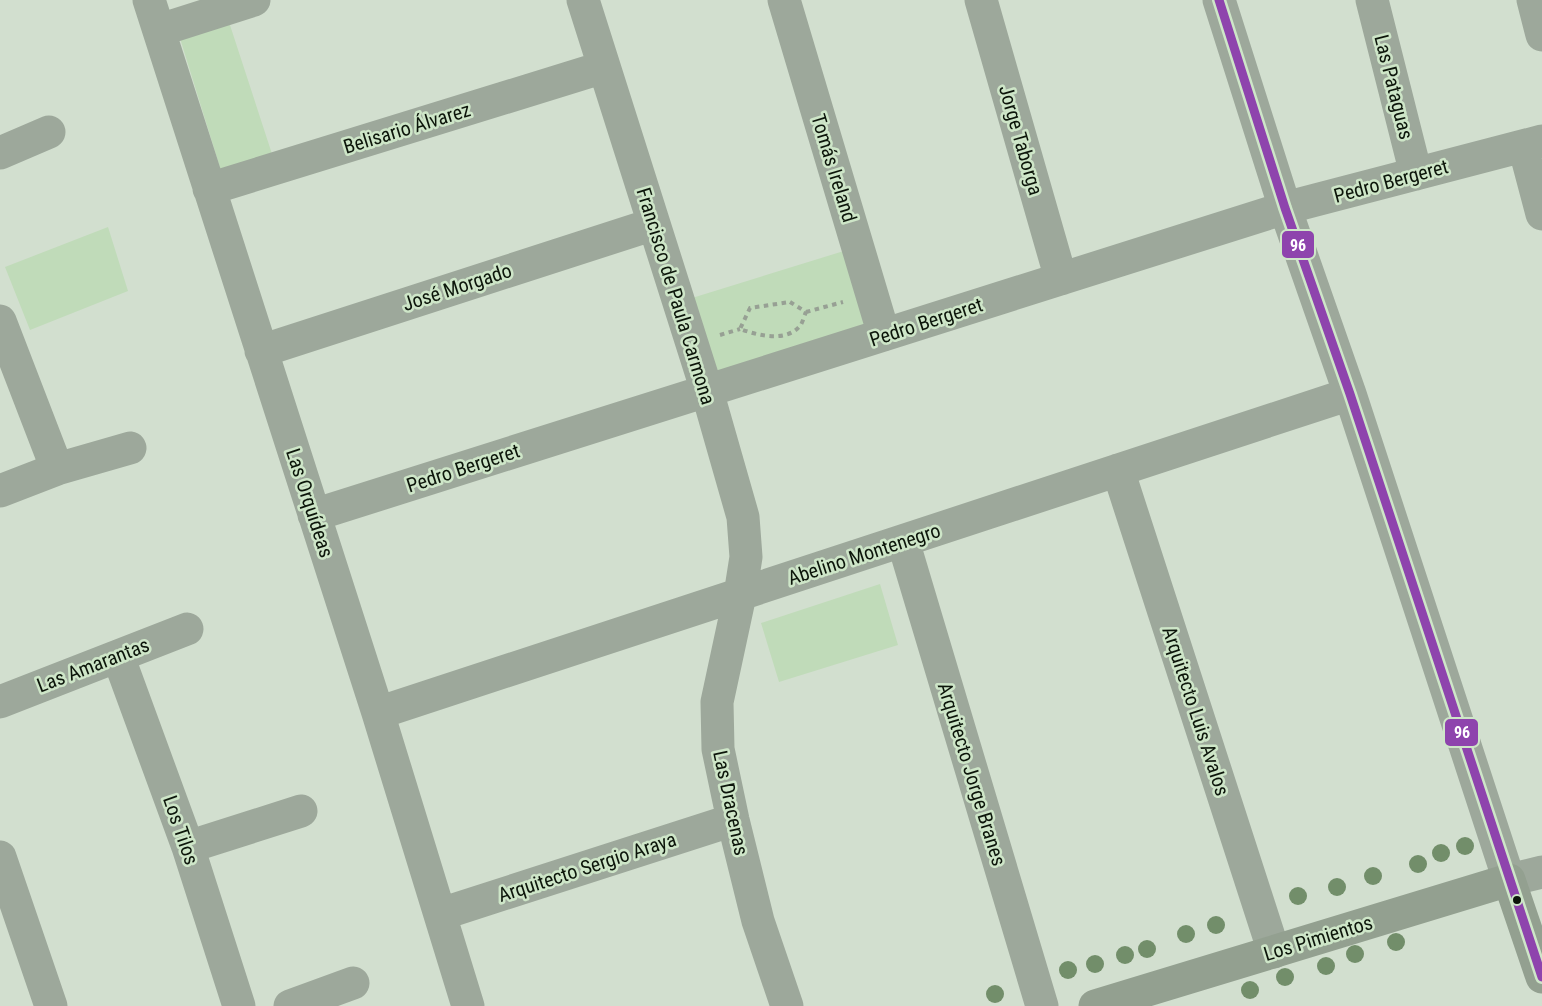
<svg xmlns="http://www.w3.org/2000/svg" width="1542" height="1006" viewBox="0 0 1542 1006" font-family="'Roboto Condensed',sans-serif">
	<rect width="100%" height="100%" fill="#d2dfcf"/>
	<!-- green -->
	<path fill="#c0dbb9" d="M228 19 273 157 222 174 179 35Z
		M108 227 128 291 30 330 5 267Z
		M847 250 871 326 716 374 692 298Z
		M880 584 898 645 779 682 761 623Z"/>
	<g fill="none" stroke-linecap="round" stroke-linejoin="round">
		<!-- path -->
		<path stroke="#97a094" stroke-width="4" stroke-dasharray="4.5 4.5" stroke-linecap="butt" d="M790 302 806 312C804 316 803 322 800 326 785 343 757 335 740 329L750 308Z
			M806 312 843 302
			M720 335 740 329"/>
		<!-- minor -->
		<path stroke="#9da89b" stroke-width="33" d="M149 0 378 713 468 1006
			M583 0 707 391 743 517 746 557 740 595 717 702 718 749 733 820 758 921 787 1006
			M784 0 884 335
			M981 0 1061 279
			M1219 0 1285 208 1350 394 1509 880 1542 872
			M1372 0 1416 174
			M1533 0 1542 35
			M160 30 254 0
			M1524 146 1542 214
			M0 153 49 132
			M209 189 604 67
			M0 321 57 469 0 491
			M261 351 654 224
			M57 469 130 448
			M1118 470 1274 952
			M314 515 1285 208 1542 141
			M903 541 1042 1006
			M118 656 188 847 239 1006
			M0 702 187 629
			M378 713 1350 394
			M188 847 301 811
			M0 857 51 1006
			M441 914 733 820
			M290 1006 353 983"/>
		<!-- major -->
		<path stroke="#93a090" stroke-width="33" d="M1095 1006 1509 880 1542 977"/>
		<!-- bus-1 casing -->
		<g stroke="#cee6c8" stroke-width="14">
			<path id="bus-1" d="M1219 0 1285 208 1350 394 1542 977"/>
		</g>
		<!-- bus-1 -->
		<use href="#bus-1" stroke="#8e44ad" stroke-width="9"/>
	</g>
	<!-- trees -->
	<g fill="#728e6a">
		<circle cx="1465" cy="846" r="9"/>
		<circle cx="1441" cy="853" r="9"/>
		<circle cx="1418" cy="864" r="9"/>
		<circle cx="1373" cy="876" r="9"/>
		<circle cx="1337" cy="887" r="9"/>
		<circle cx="1298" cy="896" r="9"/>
		<circle cx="1216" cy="925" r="9"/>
		<circle cx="1186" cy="934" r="9"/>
		<circle cx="1396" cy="942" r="9"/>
		<circle cx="1147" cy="949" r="9"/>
		<circle cx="1355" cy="954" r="9"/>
		<circle cx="1125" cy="955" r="9"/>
		<circle cx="1095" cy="964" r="9"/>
		<circle cx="1326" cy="966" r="9"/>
		<circle cx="1068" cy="970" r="9"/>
		<circle cx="1285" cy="977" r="9"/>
		<circle cx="1250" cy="990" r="9"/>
		<circle cx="995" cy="994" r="9"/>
	</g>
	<!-- markers -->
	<circle fill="#0c150a" stroke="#cee6c8" stroke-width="2" cx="1517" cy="900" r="5"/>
	<g text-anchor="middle" stroke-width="5" stroke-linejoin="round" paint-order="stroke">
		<!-- street labels -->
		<g font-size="20" fill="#0c150a" stroke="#cee6c8">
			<text transform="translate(1394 87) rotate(76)" y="7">Las Pataguas</text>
			<text transform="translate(407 128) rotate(-17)" y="7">Belisario Álvarez</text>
			<text transform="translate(1021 140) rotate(74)" y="7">Jorge Taborga</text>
			<text transform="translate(834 168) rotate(73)" y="7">Tomás Ireland</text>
			<text transform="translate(1391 181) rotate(-15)" y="7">Pedro Bergeret</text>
			<text transform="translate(457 287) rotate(-18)" y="7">José Morgado</text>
			<text transform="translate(676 296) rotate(73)" y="7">Francisco de Paula Carmona</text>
			<text transform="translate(926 322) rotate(-18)" y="7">Pedro Bergeret</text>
			<text transform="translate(463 468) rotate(-18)" y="7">Pedro Bergeret</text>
			<text transform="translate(310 503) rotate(72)" y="7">Las Orquídeas</text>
			<text transform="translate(864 554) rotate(-18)" y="7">Abelino Montenegro</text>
			<text transform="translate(93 665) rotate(-21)" y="7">Las Amarantas</text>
			<text transform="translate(1196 711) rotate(72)" y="7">Arquitecto Luis Avalos</text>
			<text transform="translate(972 774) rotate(73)" y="7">Arquitecto Jorge Branes</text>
			<text transform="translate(731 803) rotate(78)" y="7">Las Dracenas</text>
			<text transform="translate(181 830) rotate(71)" y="7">Los Tilos</text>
			<text transform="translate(587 867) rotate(-18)" y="7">Arquitecto Sergio Araya</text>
			<text transform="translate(1318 938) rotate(-17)" y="7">Los Pimientos</text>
		</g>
	</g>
	<g stroke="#cee6c8" stroke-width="2">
		<rect x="1281" y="230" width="34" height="29" rx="6" fill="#8e44ad"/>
		<rect x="1444" y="718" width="35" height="29" rx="6" fill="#8e44ad"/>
	</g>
	<g font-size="16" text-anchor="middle" font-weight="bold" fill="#fff">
		<text x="1298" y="251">96</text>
		<text x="1462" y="738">96</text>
	</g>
</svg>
